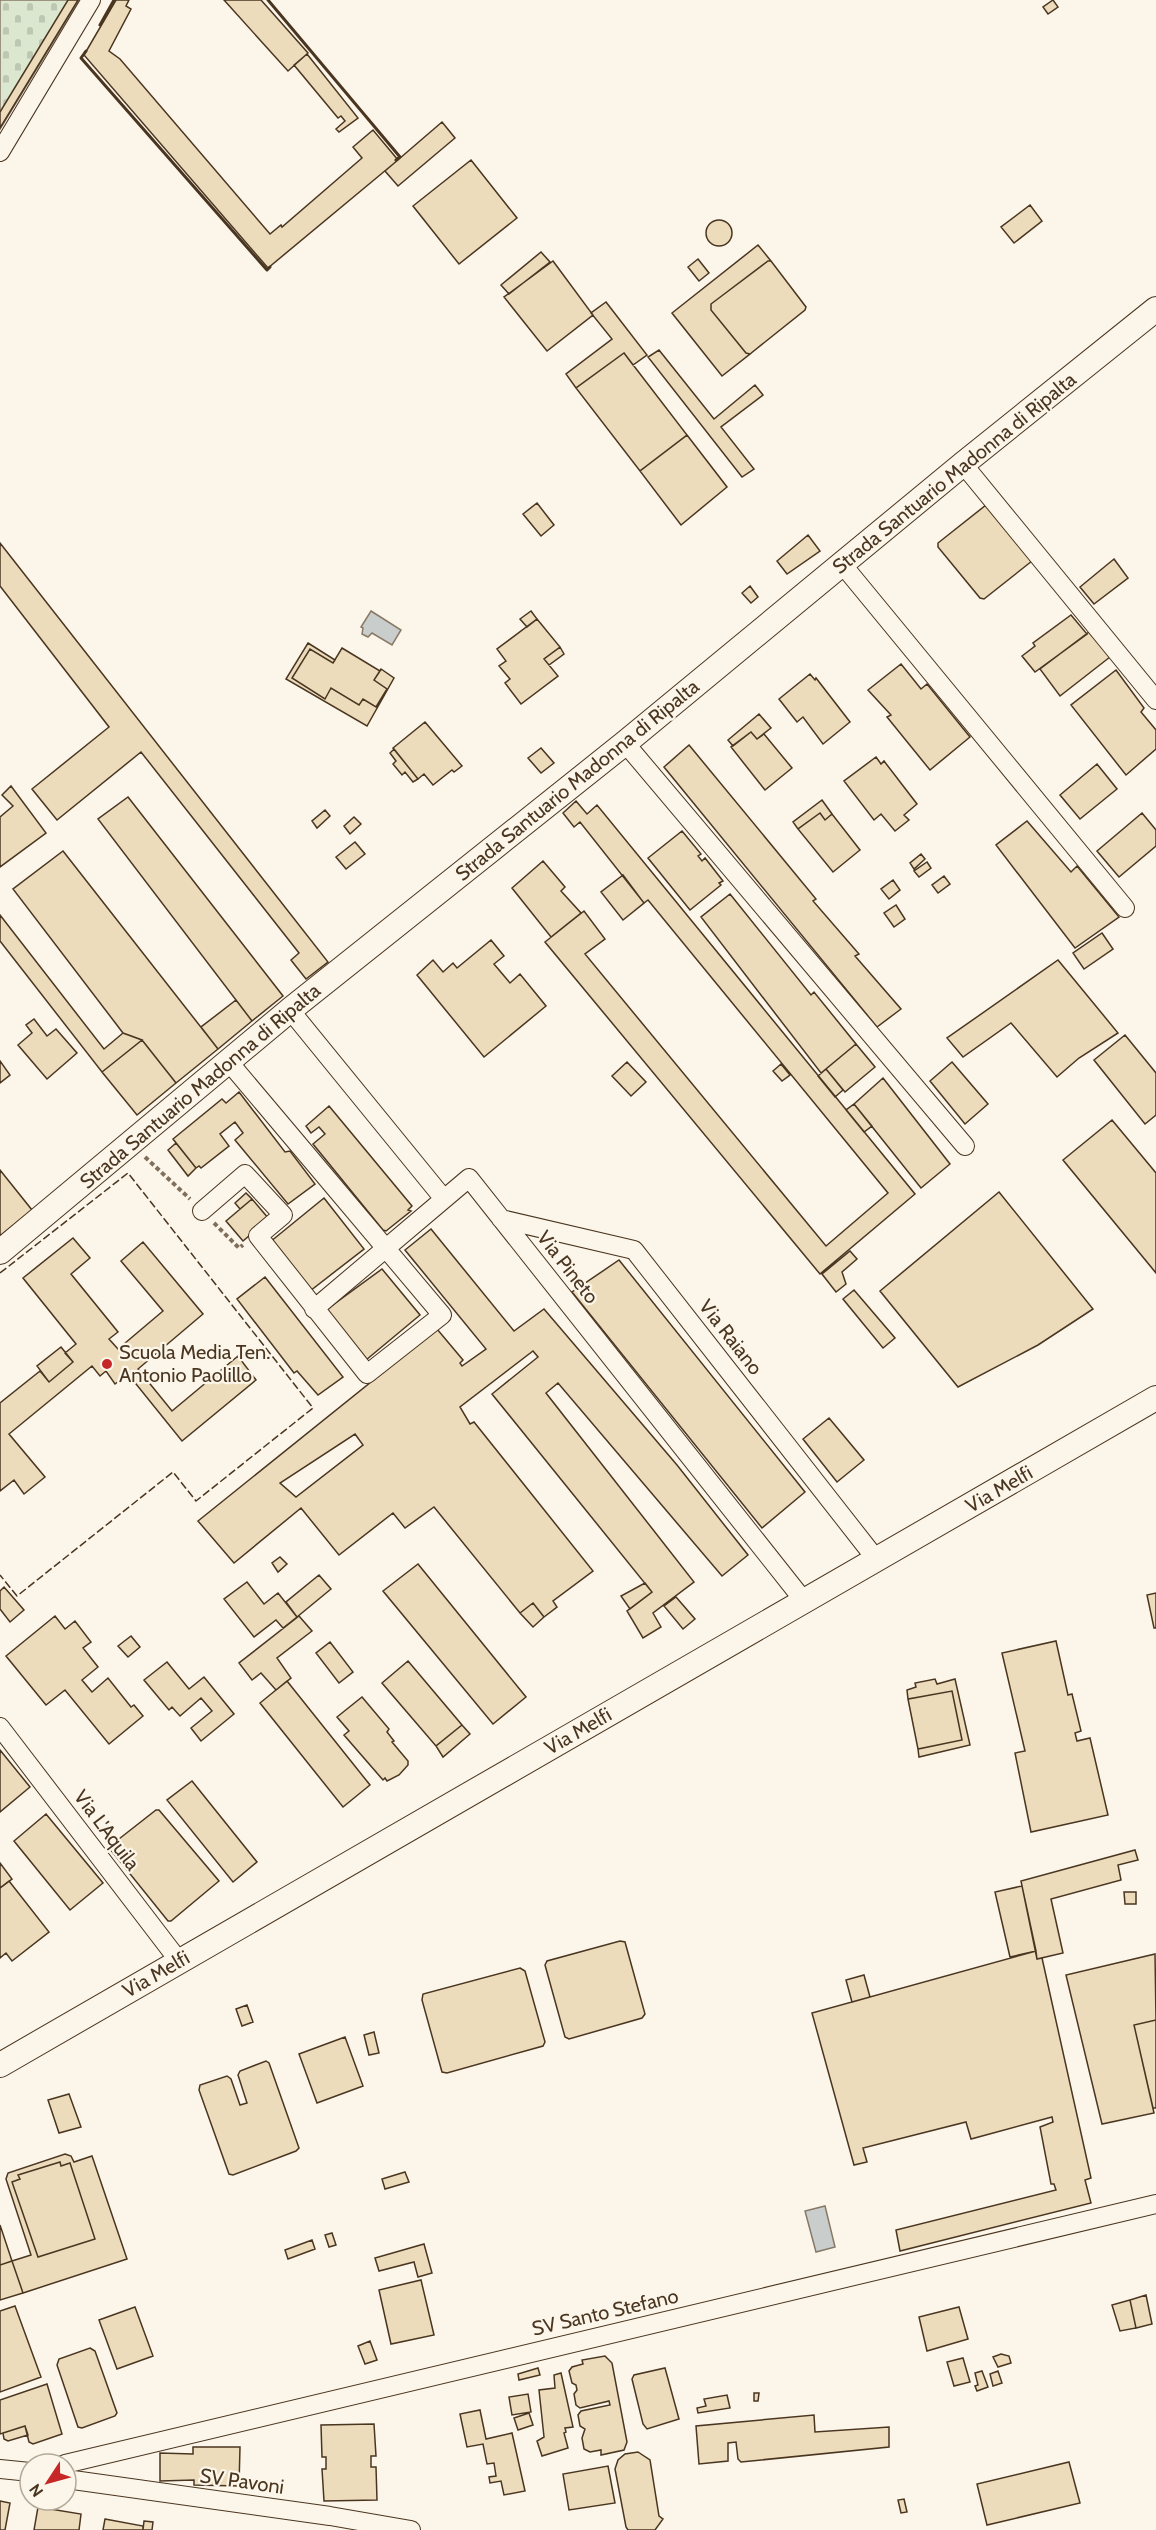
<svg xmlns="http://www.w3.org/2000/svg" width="1156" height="2530" viewBox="0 0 1156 2530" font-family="Cabin,sans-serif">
	<defs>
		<pattern id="cemetery-stones" width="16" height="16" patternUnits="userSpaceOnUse" patternTransform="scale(1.5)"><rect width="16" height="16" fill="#dce7d0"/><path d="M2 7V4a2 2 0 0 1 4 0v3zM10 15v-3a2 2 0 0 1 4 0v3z" fill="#bec7b2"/></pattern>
	</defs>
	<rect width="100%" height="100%" fill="#fbf6e9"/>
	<!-- cemetery -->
	<path fill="url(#cemetery-stones)" stroke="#887966" stroke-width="1.5" d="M0 0H79L0 129Z"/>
	<!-- water -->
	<path fill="#c9cecd" stroke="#887966" stroke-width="1.5" d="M371 611 401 630 392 645 372 633 368 637 362 634 363 628 361 627Z
		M825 2206 835 2247 816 2252 805 2211Z"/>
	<!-- building -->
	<path fill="#ecdcbc" stroke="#4a3520" stroke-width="1.5" fill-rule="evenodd" d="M68 0H78L0 128V112Z
		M116 0H129L126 6 131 9 109 51 120 59 270 234 281 225 282 227 362 158 353 147 373 130 398 160 268 268 84 55Z
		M224 0H261L308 53 288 71Z
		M1053 0 1058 7 1048 14 1043 7Z
		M307 54 358 118 339 132 336 129 345 121 341 116 338 118 294 65Z
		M442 122 455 138 398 186 385 171Z
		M471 160 517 218 459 264 413 206Z
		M1030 205 1042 221 1014 243 1001 227Z
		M706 233a13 13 0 1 1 26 0a13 13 0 1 1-26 0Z
		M758 245 771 261H768L711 304V310L746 353 750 354 722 376 672 313Z
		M541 252 550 262 509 294 501 285Z
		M698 259 709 273 699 281 688 267Z
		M553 261 593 315 547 351 504 297Z
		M768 261H771L806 307 805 310 750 354 746 353 711 310V304Z
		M606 302 647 355 633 365 624 353 576 388 566 374 612 339 591 313Z
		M659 350 714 419 755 385 763 395 721 427 754 469 742 477 648 357Z
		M624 353 687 435 640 471 576 388Z
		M687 435 727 487 681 525 640 471Z
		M537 503 554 525 541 536 523 514Z
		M986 505 1032 561 984 599 980 598 938 547V543Z
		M808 535 820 551 787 574 777 561Z
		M0 543 328 962 306 979 291 960 299 953 141 752 57 820 32 789 109 727 0 586Z
		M1114 559 1128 578 1094 604 1080 587Z
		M750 586 758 597 751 603 742 593Z
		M531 611 537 619 527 627 520 619Z
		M1071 615 1087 634 1035 672 1022 656 1035 646 1033 643Z
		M537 619 560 647 544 659 558 676 521 704 505 683 510 679 499 666 506 661 497 649Z
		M1089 632 1110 657 1060 696 1040 669Z
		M308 643 335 660 333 663 310 649 292 678 325 699 331 688 359 705 363 699 376 707 387 689 374 680 381 669 394 678 367 726 286 679Z
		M560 647 564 654 549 665 544 659Z
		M342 648 380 671 374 680 387 689 376 707 363 699 359 705 331 688 325 699 292 678 310 649 333 663Z
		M901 664 921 689 927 684 970 737 930 770 887 717 891 715 868 690Z
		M1116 670 1144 708 1141 712 1156 730V749L1126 775 1071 705Z
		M810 674 815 680 816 678 850 722 823 744 803 717 797 722 779 699Z
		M759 714 771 728 757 739 751 732 733 746 728 740Z
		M425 722 462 766 454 772 452 770 433 785 424 774 418 779 393 748Z
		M751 732 757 739 764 734 792 768 765 790 731 747Z
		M689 745 816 899 813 901 859 954 855 956 901 1009 877 1027 664 767Z
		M541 748 554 763 541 773 528 758Z
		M394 749 418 779 413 782 405 772 402 775 393 764 396 761 390 753Z
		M876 757 881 764 884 761 917 804 904 815 909 820 895 831 881 814 874 820 844 781Z
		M1097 764 1117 789 1080 819 1060 795Z
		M11 786 46 833 0 867V817L13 806 2 795Z
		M128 797 283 996 252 1021 98 819Z
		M822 800 832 814 825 820 820 813 798 829 793 822Z
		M576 801 587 814 597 805 915 1194 820 1274 545 942 584 911 605 939 585 954 826 1246 888 1193 648 900 644 903 580 822 574 827 563 813Z
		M325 810 330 816 317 828 312 821Z
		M820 813 825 820 832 814 860 850 833 872 798 829Z
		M1142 813 1156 830V846L1119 877 1097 851Z
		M354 817 361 824 350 834 344 826Z
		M1027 821 1071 872 1077 866 1119 917 1075 948 996 845Z
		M682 831 701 854 698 856 702 861 705 858 723 881 719 883 721 885 690 910 648 858Z
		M355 842 365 854 346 869 336 857Z
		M63 851 218 1049 176 1083 142 1040 123 1033 13 889Z
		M921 854 925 859 914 869 910 863Z
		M543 861 565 887 561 891 581 913 551 937 512 888Z
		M927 862 931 868 919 877 914 871Z
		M623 875 644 903 623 920 601 892Z
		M944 876 950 884 938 893 932 885Z
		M893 880 900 890 889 899 881 889Z
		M730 894 811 995 814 992 856 1044 821 1073 701 917Z
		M896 905 905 919 894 927 884 913Z
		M0 915 104 1049 123 1033 142 1040 102 1072 0 941Z
		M1102 933 1113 949 1084 969 1073 953Z
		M491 940 504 956 494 964 510 983 520 974 546 1006 484 1057 417 975 433 960 443 972 453 963 457 968Z
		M1058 960 1118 1033 1079 1058 1057 1077 1011 1023 963 1057 947 1038Z
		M236 1000 252 1021 218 1049 201 1027Z
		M34 1019 47 1036 56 1029 77 1053 47 1079 18 1045 32 1033 26 1025Z
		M1125 1035 1156 1073V1115L1145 1124 1094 1060Z
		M142 1040 176 1083 137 1115 102 1072Z
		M856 1044 875 1067 845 1092 826 1069Z
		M0 1061 10 1075 0 1083Z
		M627 1062 646 1082 631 1096 612 1076Z
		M952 1062 988 1104 965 1124 930 1081Z
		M781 1064 790 1075 782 1081 773 1071Z
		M826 1069 843 1090 835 1097 818 1076Z
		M883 1078 950 1164 921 1188 854 1104Z
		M239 1092 285 1152 290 1151 315 1184 288 1204 235 1140 243 1133 235 1122 220 1134 229 1146 201 1168 199 1166 196 1168 173 1139 222 1099 226 1103Z
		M854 1104 872 1126 864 1132 846 1110Z
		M329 1106 412 1206 408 1210 411 1211 386 1231 383 1230 313 1144 325 1134 319 1127 311 1133 306 1126Z
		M1112 1120 1156 1173V1273L1063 1160Z
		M176 1143 196 1168 188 1176 168 1150Z
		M0 1170 32 1210 0 1236Z
		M999 1192 1093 1309 1038 1345 958 1387 880 1291Z
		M246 1193 252 1199 240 1209 235 1203Z
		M324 1198 364 1249 310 1291 270 1242Z
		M252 1199 269 1219 243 1241 226 1221Z
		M431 1229 514 1331 544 1309 677 1465 748 1555 722 1576 558 1383 546 1393 694 1582 653 1613 661 1627 643 1638 627 1611 652 1592 492 1394 538 1357 533 1351 460 1407 470 1424 474 1422 593 1571 553 1601 557 1607 544 1617 533 1603 520 1613 434 1507 405 1528 393 1513 339 1555 301 1508 234 1563 198 1521 437 1329 463 1360 460 1363 462 1366 486 1349 405 1250ZM355 1434 363 1445 296 1497 280 1483Z
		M73 1238 90 1258 71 1274 118 1332 109 1339 118 1349 163 1311 121 1261 143 1242 203 1314 138 1369 172 1411 238 1356 256 1380 182 1441 128 1374 115 1384 106 1371 100 1376 92 1366 9 1434 45 1477 24 1494 14 1480 0 1491V1403L40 1371 49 1382 73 1362 65 1353 76 1344 23 1278Z
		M850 1251 857 1259 842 1272 846 1284 836 1292 822 1274Z
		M619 1260 805 1492 762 1528 572 1292Z
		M382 1269 420 1315 366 1360 326 1310Z
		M265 1277 343 1377 318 1395 297 1371 294 1373 237 1299Z
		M854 1290 895 1338 883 1348 843 1299Z
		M61 1347 73 1362 49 1382 37 1366Z
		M829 1418 864 1460 837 1482 803 1439Z
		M280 1557 287 1564 278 1572 272 1563Z
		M418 1564 526 1697 493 1724 383 1591Z
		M319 1575 331 1589 297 1617 286 1602Z
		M247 1582 264 1604 278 1593 297 1617 283 1628 276 1620 254 1637 224 1599Z
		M645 1583 652 1592 630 1609 621 1596Z
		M4 1587 24 1610 10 1622 0 1609V1591Z
		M1156 1593V1628H1154L1147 1595Z
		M676 1597 695 1619 683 1629 664 1606Z
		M533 1603 544 1617 533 1627 520 1613Z
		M55 1616 65 1629 75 1621 91 1642 83 1648 98 1667 82 1680 92 1692 108 1678 131 1707 134 1705 143 1716 109 1744 65 1690 46 1705 6 1656Z
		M299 1616 312 1631 277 1658 291 1678 276 1690 261 1673 252 1680 239 1663Z
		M131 1636 140 1647 128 1657 118 1646Z
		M1056 1641 1068 1695 1072 1694 1081 1731 1075 1733 1077 1741 1090 1738 1108 1815 1031 1832 1015 1753 1025 1751 1002 1653Z
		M330 1642 353 1672 339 1683 316 1653Z
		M408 1661 462 1725 436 1746 382 1683Z
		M167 1662 189 1689 204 1677 234 1714 201 1741 191 1728 212 1711 201 1698 180 1716 172 1707 169 1710 144 1680Z
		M935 1679 937 1684 955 1679 970 1745 919 1757 918 1749 962 1740 952 1691 908 1699 907 1690 916 1687 915 1683Z
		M287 1681 370 1785 343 1807 260 1703Z
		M952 1691 962 1740 918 1749 908 1699Z
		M362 1697 389 1729 387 1732 394 1741 392 1742 408 1761V1765L399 1775 387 1781 385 1778 383 1780 344 1735 349 1731 337 1717Z
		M462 1725 470 1734 443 1757 436 1746Z
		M0 1750 30 1787 0 1812Z
		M192 1781 257 1862 233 1882 167 1800Z
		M156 1810H159L219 1881 171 1921H168L110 1849V1846Z
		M46 1814 103 1883 70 1910 14 1841Z
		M1135 1850 1138 1860 1118 1865 1121 1880 1051 1899 1063 1953 1037 1959 1021 1881Z
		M0 1863 12 1879 0 1888Z
		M9 1881 49 1932 12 1961 6 1953 0 1958V1888Z
		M1022 1886 1036 1951 1010 1957 995 1892Z
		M1124 1892H1136V1904H1125Z
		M620 1941 625 1942 645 2014 642 2018 569 2039 565 2037 545 1965 547 1961Z
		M1036 1951 1037 1959 1042 1958 1091 2178 1085 2180 1091 2203 900 2251 896 2230 1056 2190 1054 2184H1051L1040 2127 1053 2122 1052 2117 971 2139 966 2122 863 2148 867 2162 854 2165 812 2013Z
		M1155 1954 1156 2020 1134 2025 1154 2113 1102 2124 1066 1975Z
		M520 1968 525 1971 545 2042 543 2046 447 2073 442 2072 422 2000 423 1994Z
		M864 1975 870 1997 852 2002 846 1980Z
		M247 2005 253 2022 242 2026 236 2009Z
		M1156 2020V2108H1153L1134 2025Z
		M374 2032 379 2053 369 2055 364 2035Z
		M345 2037 363 2086 317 2103 299 2054Z
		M266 2061 269 2063 299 2148 296 2151 233 2175 229 2174 199 2090 200 2085 227 2076 231 2079 240 2105 247 2103 238 2075 240 2071Z
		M69 2094 81 2127 59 2133 48 2100Z
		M65 2154 71 2156 74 2162 92 2156 127 2259 23 2293 12 2261 31 2255 6 2179 8 2173ZM60 2162 61 2166 70 2163 95 2239 38 2257 12 2182 20 2179 18 2175Z
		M60 2162 61 2166 70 2163 95 2239 38 2257 12 2182 20 2179 18 2175Z
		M405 2172 409 2182 385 2189 382 2179Z
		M0 2225 12 2261 0 2265Z
		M332 2233 336 2245 329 2247 325 2235Z
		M312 2240 315 2249 288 2259 285 2250Z
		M424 2244 432 2273 418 2277 414 2262 379 2271 375 2258Z
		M12 2261 23 2293 0 2300V2265Z
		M421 2280 434 2335 391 2344 379 2290Z
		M1146 2295 1152 2324 1136 2328 1130 2300Z
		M1130 2300 1136 2328 1120 2331 1112 2305Z
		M15 2306 41 2377 0 2392V2311Z
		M135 2307 153 2356 117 2369 99 2320Z
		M959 2307 968 2339 927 2351 919 2317Z
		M370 2341 377 2360 365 2364 358 2346Z
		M90 2348 95 2351 117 2413 115 2416 82 2428 78 2427 57 2365 59 2359Z
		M1001 2354 1009 2356 1011 2363 998 2367 993 2357Z
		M605 2356 612 2363 627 2442 624 2450 601 2455V2450L590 2452 584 2449 582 2438 585 2429 580 2426 578 2415 581 2411 610 2405 609 2401 580 2408 576 2405 574 2394 577 2390 576 2385 572 2383 569 2371 572 2367 583 2364 582 2360Z
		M963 2358 970 2382 954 2386 947 2362Z
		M538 2368 540 2375 519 2380 518 2374Z
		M665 2368 679 2419 647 2429 643 2424 632 2379 634 2375Z
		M982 2371 988 2387 977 2391 975 2386 978 2385 975 2373Z
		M998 2371 1002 2383 993 2386 990 2374Z
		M561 2373 573 2427 565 2428 566 2432 564 2433 568 2448 542 2456 537 2441 544 2437 539 2390 555 2388 554 2375Z
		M47 2384 62 2434 33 2444 29 2442 25 2426 0 2434V2400Z
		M754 2393H759L758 2401H754Z
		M528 2394 531 2412 512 2415 509 2397Z
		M727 2395 730 2408 698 2413 697 2408 706 2406 704 2399Z
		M480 2410 486 2439 512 2433 525 2491 504 2495 501 2481 490 2483 489 2477 496 2476 494 2463 487 2464 483 2444 467 2447 460 2414Z
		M529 2413 533 2425 518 2430 514 2418Z
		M814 2415 815 2432 889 2427V2447L741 2462 738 2459 736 2442 728 2443V2461L699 2464 696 2426Z
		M374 2424 376 2456H371V2467H376L377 2500 324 2501 322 2469H326V2457H322L321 2425Z
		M25 2426 28 2435 8 2441 4 2439 3 2433Z
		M193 2447H240L239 2486 194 2485V2480L160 2481V2453L193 2454Z
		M638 2452 650 2460 659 2516 663 2519 655 2530H628L626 2527 615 2469 618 2460 625 2454Z
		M1069 2462 1080 2503 987 2525 977 2484Z
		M608 2466 615 2503 569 2510 563 2474Z
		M904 2499 907 2512 901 2513 898 2500Z
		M0 2501 10 2503 5 2530H0Z
		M38 2507 81 2514 79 2530H34Z
		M105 2519 143 2526V2530H103Z
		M144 2521 153 2522 152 2530H143Z"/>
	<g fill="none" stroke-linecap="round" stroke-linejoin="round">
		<!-- street casing -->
		<g stroke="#4a3520" stroke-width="20">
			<path id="street" d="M0 152 91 0
				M963 464 1156 700
				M842 564 1125 908
				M625 743 965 1146
				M290 1010 444 1199
				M202 1211 245 1174 283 1215 258 1236 367 1374 442 1315 228 1061
				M501 1219 634 1250 876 1559
				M314 1309 469 1178 804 1601
				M0 1727 179 1961
				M65 2464 1156 2204
				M0 2469 30 2472
				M66 2479 330 2516 411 2530"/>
		</g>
		<!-- secondary casing -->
		<g stroke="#4a3520" stroke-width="26">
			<path id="secondary" d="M0 1252 290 1010 625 743 963 464 1156 309
				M0 2065 1156 1398"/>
		</g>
		<!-- path -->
		<path stroke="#7f6f5c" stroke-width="4" stroke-dasharray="4.5 3" stroke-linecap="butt" d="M145 1157 190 1199
			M214 1223 239 1248 243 1245"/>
		<!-- street -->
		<use href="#street" stroke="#fbf6e9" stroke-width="18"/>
		<!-- secondary -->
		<use href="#secondary" stroke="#fbf6e9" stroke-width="24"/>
		<!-- fence -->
		<path stroke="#4a3520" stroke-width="1.5" stroke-dasharray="8 3" stroke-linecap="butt" d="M0 1273 128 1173 313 1408 196 1501 173 1472 17 1596 0 1575"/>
		<!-- wall -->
		<path stroke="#4a3520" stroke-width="3" d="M268 0 400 157 396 160
			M100 25 114 0
			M86 51 81 58 267 270 270 267"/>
	</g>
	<!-- markers -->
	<circle fill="#c62828" stroke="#fbf6e9" stroke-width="2" cx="107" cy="1364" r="6"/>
	<g text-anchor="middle" stroke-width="4.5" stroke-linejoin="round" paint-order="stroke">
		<!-- street labels -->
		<g font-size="20" fill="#4a3520" stroke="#fbf6e9">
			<text transform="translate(954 473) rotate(-39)" y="7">Strada Santuario Madonna di Ripalta</text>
			<text transform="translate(577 780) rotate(-39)" y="7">Strada Santuario Madonna di Ripalta</text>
			<text transform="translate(200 1086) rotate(-40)" y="7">Strada Santuario Madonna di Ripalta</text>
			<text transform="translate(568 1267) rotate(52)" y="7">Via Pineto</text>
			<text transform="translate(731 1337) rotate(52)" y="7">Via Raiano</text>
			<text transform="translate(999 1489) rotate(-30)" y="7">Via Melfi</text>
			<text transform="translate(578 1731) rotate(-30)" y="7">Via Melfi</text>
			<text transform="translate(107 1830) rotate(53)" y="7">Via L'Aquila</text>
			<text transform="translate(156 1974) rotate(-30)" y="7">Via Melfi</text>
			<text transform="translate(605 2312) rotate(-13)" y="7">SV Santo Stefano</text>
			<text transform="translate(242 2481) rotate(8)" y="7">SV Pavoni</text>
		</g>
		<!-- poi labels -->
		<g font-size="20" fill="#4a3520" stroke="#fbf6e9" text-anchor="start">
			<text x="119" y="1359">Scuola Media Ten.<tspan x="119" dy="23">Antonio Paolillo</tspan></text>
		</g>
	</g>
	<!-- north arrow -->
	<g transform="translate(48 2482) rotate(234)"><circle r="28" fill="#fbf6e9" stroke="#b4a999" stroke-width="1.5"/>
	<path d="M0-4.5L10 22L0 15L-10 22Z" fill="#c62828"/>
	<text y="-9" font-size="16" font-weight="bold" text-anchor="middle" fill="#4a3520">N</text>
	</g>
</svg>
